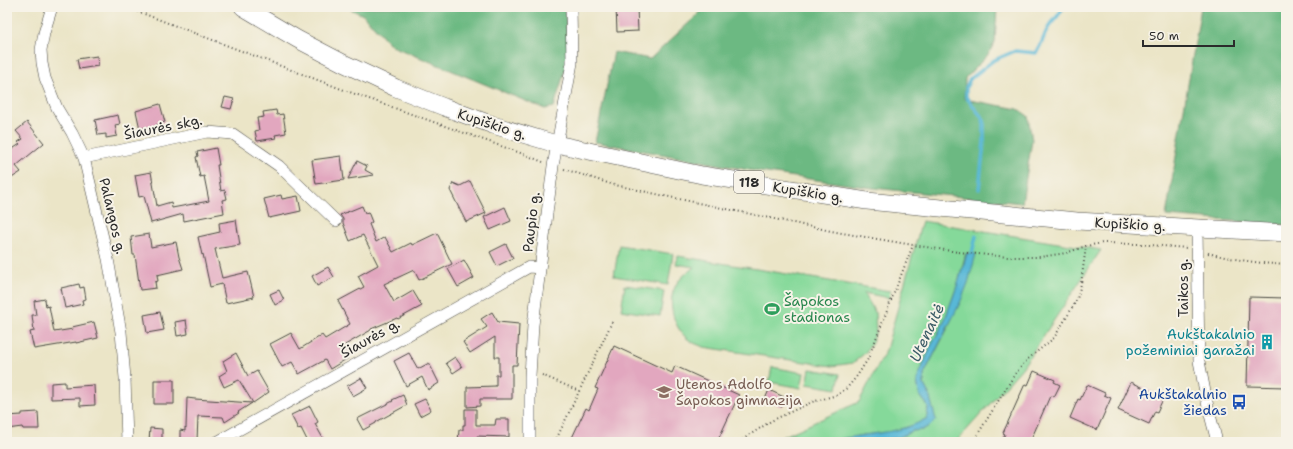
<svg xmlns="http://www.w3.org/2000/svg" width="1293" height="449" viewBox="0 0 1293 449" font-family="'Shantell Sans',sans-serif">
	<rect width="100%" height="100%" fill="#f7f3e8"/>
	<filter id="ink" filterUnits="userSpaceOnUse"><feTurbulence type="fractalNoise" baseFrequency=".025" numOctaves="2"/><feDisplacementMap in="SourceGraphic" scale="8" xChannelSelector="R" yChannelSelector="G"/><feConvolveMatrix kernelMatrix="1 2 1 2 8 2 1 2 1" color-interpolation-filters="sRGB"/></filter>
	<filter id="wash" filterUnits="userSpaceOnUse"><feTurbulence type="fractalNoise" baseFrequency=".012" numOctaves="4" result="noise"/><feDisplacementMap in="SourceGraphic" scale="16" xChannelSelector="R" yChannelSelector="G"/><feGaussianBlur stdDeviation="0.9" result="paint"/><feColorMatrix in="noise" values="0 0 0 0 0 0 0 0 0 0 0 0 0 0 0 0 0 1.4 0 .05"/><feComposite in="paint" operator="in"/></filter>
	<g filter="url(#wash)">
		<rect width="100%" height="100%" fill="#ebe5c7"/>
		<!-- green -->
		<path fill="#85d99a" stroke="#588262" d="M922 221 1101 250 1022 368 956 442H873L898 438 912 431 922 430 931 425 929 394 924 385V374L949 326 966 253 957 286 944 322 931 346 917 380 919 394 928 406 927 418 918 424 887 433 863 435 838 440 836 442H771L859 402 886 350Z
			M619 245 673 254 668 285 614 276Z
			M678 256 890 291 889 298 864 293 875 312 876 331 872 343 865 353 853 363 832 366 703 347C700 345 695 344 692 342 675 332 666 305 675 287 679 278 687 273 694 267L676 264Z
			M625 285 664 291 660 316 621 310Z
			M772 367 804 373 801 388 769 382Z
			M810 369 840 374 837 389 807 384Z"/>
		<!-- forest -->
		<path fill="#6cb982" stroke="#4c7256" d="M346 7H565L569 57 554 107 545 109 392 46 363 15Z
			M706 7H997L995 42 987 56 965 78 964 99 1018 109 1028 116 1032 140 1022 203 873 188 760 172 595 142 614 52 650 59Z
			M1201 7H1286V225L1166 216Z"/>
		<!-- water -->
		<path fill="#59b8d7" stroke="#427281" d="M967 253 976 254 968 283 960 303 924 374V385L929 394 936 420 931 425 922 430 912 431 898 438 873 442H836L837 440C867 432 900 435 927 418L928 406 919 394 917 380 931 346 944 322 957 286Z"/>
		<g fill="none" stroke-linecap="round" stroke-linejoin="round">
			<!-- stream -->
			<path stroke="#59b8d7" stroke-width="3.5" d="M979 189 984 142V123L981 116 966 97V87L970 79 994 60 1015 51 1036 53C1041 46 1043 38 1047 30 1051 22 1059 17 1063 7
				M971 257 976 236"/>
		</g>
		<g id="blocks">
			<!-- building -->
			<path fill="#e2a7bf" d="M616 7H637L638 31 617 32Z
				M97 56 98 66 79 69 77 59Z
				M225 97 234 99 231 109 222 107Z
				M160 104 165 122 156 125 157 127 147 129 146 127 140 129 136 111Z
				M276 110 277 115 283 114 286 133 275 135 276 138 257 141 255 131 259 130 257 118 264 117 263 112Z
				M118 115 120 124 115 125 117 136 106 138V134L98 135 95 120Z
				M27 122 44 143 16 166 21 172 7 181V152H8L20 144 18 142 23 139 16 131Z
				M216 148 219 165H217L221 191 225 190 227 199 222 200 224 213 184 221 183 214 151 223 144 196 139 197 135 175 151 172 157 206 171 202 172 208 209 201 204 176 200 177 196 157 198 156 197 152Z
				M341 156 344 180 316 184 312 160Z
				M357 161 367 166 365 170 374 175 348 179Z
				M470 181 486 213 466 222 450 190 453 183 460 186Z
				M281 195 282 199 298 196 301 211 269 218 264 199Z
				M362 206 365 213 368 212 372 222 369 224 376 242 385 237 393 252 411 243 412 245 437 233 452 264 419 280 414 270 384 284 394 302 413 291 422 306 398 319 397 318 371 329V330L345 345 350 353 346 356 348 358 330 369 325 360 299 374 292 362 282 367 270 344 291 333 300 349 322 335 325 339 350 324 338 301 364 287 358 276 378 265 363 235 350 241 343 223V219L340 215Z
				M505 207 511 221 490 230 484 217Z
				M236 220 240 245 215 249 222 278 248 272 254 297 226 303 222 284 210 287 203 254 202 255 198 237 220 232 219 223Z
				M149 234 151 247 176 242 179 257 183 269 157 275 158 281 155 282 156 288 140 290 135 255H133L131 237Z
				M506 244 513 258 497 266 490 252Z
				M464 260 474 278 458 287 448 269Z
				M328 267 334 277 317 286 312 276Z
				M79 284 80 288 84 287 86 299 82 300 83 304 65 308 61 288Z
				M279 290 284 300 275 305 270 294Z
				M1249 297 1286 298V387L1247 386Z
				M45 299 46 307 49 306 54 332 73 329 72 327 94 322 98 338 76 343V342L34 349 30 332 34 331 32 315H36L34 301Z
				M160 312 164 330 147 333 144 315Z
				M492 312 498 322 519 324 517 365H512V399H480V406L467 407V387L496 386V375H499V357H495V337L470 353 463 342 487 327 481 319Z
				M186 320 188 334 177 336 175 322Z
				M614 346 672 373 675 366 739 395 717 442H570L586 408 589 410 598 389 595 388Z
				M236 353 248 376 257 371 269 392 253 403 239 380 224 387 219 376 227 371 223 361Z
				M409 353 418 369 429 363 439 383 428 390 422 377 406 386 394 361Z
				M455 357 462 367 453 373 446 363Z
				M1034 371 1055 380 1054 382 1060 385 1054 397 1050 396 1030 442H1005L1006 440 1003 438 1005 434 1003 433 1025 384 1028 385Z
				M361 378 367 388 353 396 347 386Z
				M154 380H174V404H154Z
				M65 382V387L94 385 95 405 80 406V398L51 399V383Z
				M1131 382 1155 393 1154 395 1163 399 1157 412 1155 411 1149 424 1118 410Z
				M1087 385 1105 393 1104 395 1111 398 1097 430 1070 418 1078 399 1080 400Z
				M769 390 786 398 782 407 765 399Z
				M403 395 407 405 376 422V423L363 430 357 419 393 401 392 400Z
				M187 398 195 399 252 403 238 412 239 413 225 422 223 417 198 416 197 441 180 440V430L185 431V427L186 428Z
				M425 399 431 410 420 416 414 404Z
				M310 406 318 422 315 424 325 442H308L301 428 298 429 291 415Z
				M465 409H476V425H495L496 419H509V437L477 436V442H458L459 430H463V425H465Z
				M38 412 39 429H23L22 427 7 429V416L22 415V413Z
				M150 428 162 429V442H149Z"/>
		</g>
	</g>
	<g filter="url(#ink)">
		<use href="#blocks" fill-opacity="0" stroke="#484742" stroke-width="1"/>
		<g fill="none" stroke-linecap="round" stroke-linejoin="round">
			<!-- minor casing -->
			<g stroke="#484742" stroke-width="12">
				<path id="minor" d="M52 7 44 33 41 50 42 63 45 78 57 108 72 133 84 158 108 259 121 332 125 378 127 442
					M84 158 207 132 233 134 279 166 336 221
					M1197 228 1199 361 1208 407 1217 442
					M217 442 529 267 540 268
					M530 442V376L533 325 553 166 572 63 571 7"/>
			</g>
			<!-- primary casing -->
			<g stroke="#484742" stroke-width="18">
				<path id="primary" d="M243 7 297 39 343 63 396 88 444 107 493 125 556 144 702 175 867 201 1077 221 1286 233"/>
			</g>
			<!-- path -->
			<path stroke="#484742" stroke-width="2" stroke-dasharray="1 3" stroke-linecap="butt" d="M126 7 344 90 526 155 543 162
				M564 169 611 184 665 196 836 232 913 245 958 252 1008 257H1040L1066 253 1086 246 1103 243 1138 244 1187 248
				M1208 253C1235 260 1258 263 1286 265
				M542 375 579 391
				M555 442 612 322
				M739 442 771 421 812 402 837 395 847 388 857 376 868 359 913 245
				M973 442 1015 374 1028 359 1054 338 1068 315 1077 299 1081 284 1086 246"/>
			<!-- minor -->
			<use href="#minor" stroke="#fff" stroke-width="11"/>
			<!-- primary -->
			<use href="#primary" stroke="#fff" stroke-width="17"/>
		</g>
	</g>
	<!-- icons -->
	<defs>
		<g id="stadium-bare" transform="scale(1.2)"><path d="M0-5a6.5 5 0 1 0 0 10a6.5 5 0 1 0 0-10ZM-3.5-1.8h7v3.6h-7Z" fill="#2e9e5b" stroke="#f7f3e8" stroke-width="2.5" paint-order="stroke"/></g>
		<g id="building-bare" transform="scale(1.2)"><path d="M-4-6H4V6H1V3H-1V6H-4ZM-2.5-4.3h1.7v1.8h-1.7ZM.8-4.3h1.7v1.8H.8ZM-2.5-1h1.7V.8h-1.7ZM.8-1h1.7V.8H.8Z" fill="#0f9aa8" stroke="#f7f3e8" stroke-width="2.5" paint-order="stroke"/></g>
		<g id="school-bare" transform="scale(1.2)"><path d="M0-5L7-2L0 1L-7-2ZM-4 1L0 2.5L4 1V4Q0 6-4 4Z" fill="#8d6e63" stroke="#f7f3e8" stroke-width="2.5" paint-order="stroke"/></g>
		<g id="bus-bare" transform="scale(1.2)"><path d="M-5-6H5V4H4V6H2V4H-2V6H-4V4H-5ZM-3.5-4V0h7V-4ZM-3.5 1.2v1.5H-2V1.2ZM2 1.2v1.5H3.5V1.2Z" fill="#1a4fb4" stroke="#f7f3e8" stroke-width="2.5" paint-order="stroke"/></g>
	</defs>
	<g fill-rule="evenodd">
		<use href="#stadium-bare" x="772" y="309"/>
		<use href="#building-bare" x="1267" y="342"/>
		<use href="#school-bare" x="664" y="392"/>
		<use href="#bus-bare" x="1239" y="402"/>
	</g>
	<g text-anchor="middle" stroke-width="4" stroke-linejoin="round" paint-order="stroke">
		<!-- shield labels -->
		<rect fill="#f7f3e8" stroke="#686764" stroke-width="1" x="734" y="171" width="30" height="22" rx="3"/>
		<g font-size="13" font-weight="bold" fill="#2b2b2b">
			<text x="749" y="187">118</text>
		</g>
		<!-- street labels -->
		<g font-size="14" fill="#2b2b2b" stroke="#f7f3e8">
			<text transform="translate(492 124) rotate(18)" y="5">Kupiškio g.</text>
			<text transform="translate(163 127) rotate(-11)" y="5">Šiaurės skg.</text>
			<text transform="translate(808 192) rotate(9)" y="5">Kupiškio g.</text>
			<text transform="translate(113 216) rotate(77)" y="5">Palangos g.</text>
			<text transform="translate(531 222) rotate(-83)" y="5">Paupio g.</text>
			<text transform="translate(1130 224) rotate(3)" y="5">Kupiškio g.</text>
			<text transform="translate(1183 288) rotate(-90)" y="5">Taikos g.</text>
			<text transform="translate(370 338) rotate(-29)" y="5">Šiaurės g.</text>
		</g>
		<!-- leisure labels -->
		<g font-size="14" fill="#27864d" stroke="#f7f3e8" text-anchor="start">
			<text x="784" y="306">Šapokos<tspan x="784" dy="16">stadionas</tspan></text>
		</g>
		<!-- culture labels -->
		<g font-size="14" fill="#0d838f" stroke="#f7f3e8" text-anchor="end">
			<text x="1255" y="339">Aukštakalnio<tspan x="1255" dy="16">požeminiai garažai</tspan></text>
		</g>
		<!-- education labels -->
		<g font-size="14" fill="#785e54" stroke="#f7f3e8" text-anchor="start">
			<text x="676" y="389">Utenos Adolfo<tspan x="676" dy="16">Šapokos gimnazija</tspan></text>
		</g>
		<!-- transit labels -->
		<g font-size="14" fill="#164399" stroke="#f7f3e8" text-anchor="end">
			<text x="1227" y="399">Aukštakalnio<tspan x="1227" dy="16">žiedas</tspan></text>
		</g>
		<!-- water labels -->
		<g font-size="15" font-style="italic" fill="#3b5c67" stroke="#f7f3e8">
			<text transform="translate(927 333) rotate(-65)" y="5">Utenaitė</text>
		</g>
	</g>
	<!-- margin -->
	<rect width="1293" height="449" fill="none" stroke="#f7f3e8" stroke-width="24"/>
	<!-- scale -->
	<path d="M1143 40v6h91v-6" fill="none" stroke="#2b2b2b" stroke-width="2"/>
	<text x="1149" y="40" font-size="12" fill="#2b2b2b" stroke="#f7f3e8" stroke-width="3" paint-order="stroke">50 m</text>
</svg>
